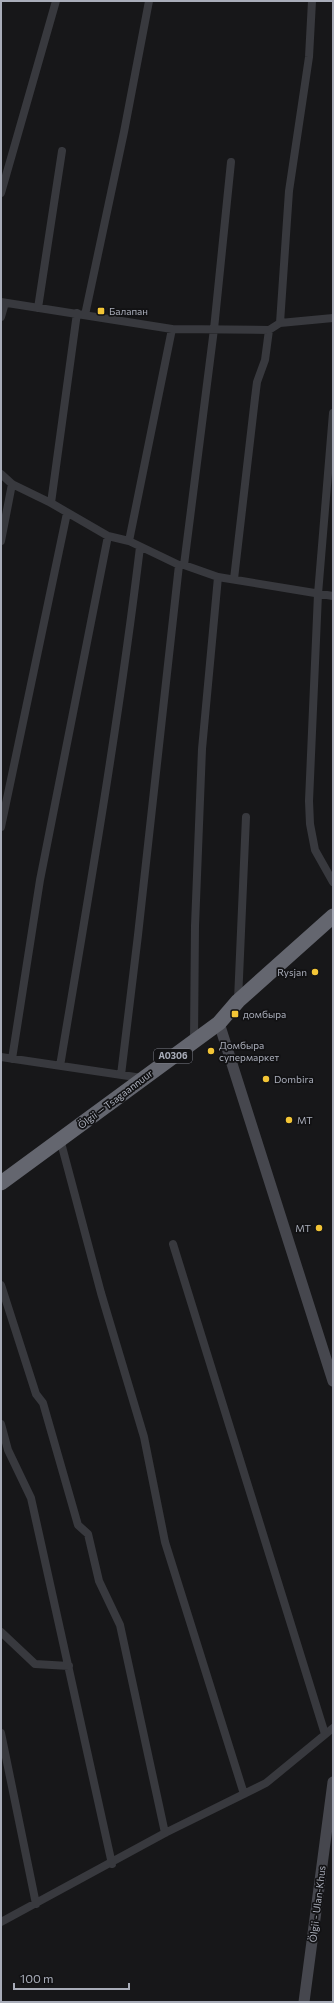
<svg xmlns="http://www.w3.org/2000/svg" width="334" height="2003" viewBox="0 0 334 2003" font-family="Commissioner,sans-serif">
	<rect width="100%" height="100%" fill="#171719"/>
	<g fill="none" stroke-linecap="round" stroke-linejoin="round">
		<!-- street -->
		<path stroke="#38393e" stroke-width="8" d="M1 193 56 1
			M1 302 172 329 269 330 280 323 333 318
			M38 308 62 151
			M85 315 124 132 149 1
			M1 317 5 303
			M280 323 289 191 309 57 312 1
			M333 413 318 594 309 801 310 824 315 850 333 882
			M1 474 12 484 51 503 108 536 129 541 179 565H184L218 577 333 596
			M51 503 77 313
			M1 541 12 484
			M129 541 172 329
			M184 565 214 329 231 162
			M234 579 255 398 257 382 265 360 269 330
			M1 827 67 513
			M238 1000 246 817
			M194 1039 195 926 202 749 218 577
			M1 1057 142 1078
			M12 1059 40 880 108 536
			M60 1066C89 893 119 721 140 547
			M121 1075 138 935 179 565
			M60 1139 101 1293 144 1437 165 1542 244 1794
			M173 1244 325 1734
			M1 1285 36 1394 43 1403 78 1525 88 1534 99 1581 120 1625 165 1833
			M1 1424 8 1450 31 1498 112 1864
			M1 1632 35 1664 69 1666
			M1 1733 36 1904
			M1 1922 165 1833 266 1783 333 1728"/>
		<!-- secondary -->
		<path stroke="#46474e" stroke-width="11" d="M219 1023 333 1381
			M304 2002 333 1782"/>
		<!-- highway -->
		<path stroke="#64666f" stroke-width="15" d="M1 1183 219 1023 238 1001 333 916"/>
	</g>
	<!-- markers -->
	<g fill="#f3c536" stroke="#121214" stroke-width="1.5">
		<rect x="97" y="307" width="8" height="8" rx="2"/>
		<circle cx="315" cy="972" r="4"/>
		<rect x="231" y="1010" width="8" height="8" rx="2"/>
		<circle cx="211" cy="1051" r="4"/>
		<circle cx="266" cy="1079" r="4"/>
		<circle cx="289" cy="1120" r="4"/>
		<circle cx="319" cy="1228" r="4"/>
	</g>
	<g text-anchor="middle" stroke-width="3.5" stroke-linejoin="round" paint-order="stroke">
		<!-- shield labels -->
		<rect fill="#121214" stroke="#7c7e88" stroke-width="1" x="154" y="1049" width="38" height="14" rx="3"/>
		<g font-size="9" font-weight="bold" fill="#a9adb9">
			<text x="173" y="1059">A0306</text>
		</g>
		<!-- poi labels -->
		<g font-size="10" fill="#a9adb9" stroke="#121214" text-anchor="start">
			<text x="109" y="315">Балапан</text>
			<text x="307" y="976" text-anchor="end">Rysjan</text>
			<text x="243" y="1018">домбыра</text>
			<text x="219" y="1049">Домбыра<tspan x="219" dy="12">супермаркет</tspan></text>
			<text x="274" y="1083">Dombira</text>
			<text x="297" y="1124">МТ</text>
			<text x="311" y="1232" text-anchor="end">MT</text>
		</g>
		<!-- street labels -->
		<g font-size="10" fill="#a9adb9" stroke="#121214">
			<text transform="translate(115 1099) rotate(-37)" y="4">Ölgii — Tsagaannuur</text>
			<text transform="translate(317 1904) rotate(-83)" y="4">Ölgii - Ulan-Khus</text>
		</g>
	</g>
	<!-- border -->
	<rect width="334" height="2003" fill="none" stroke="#a9adb9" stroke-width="4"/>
	<!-- scale -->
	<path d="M14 1983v6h115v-6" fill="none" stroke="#a9adb9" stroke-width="2"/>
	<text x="20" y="1983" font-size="12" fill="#a9adb9" stroke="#121214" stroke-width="3" paint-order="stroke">100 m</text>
</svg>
